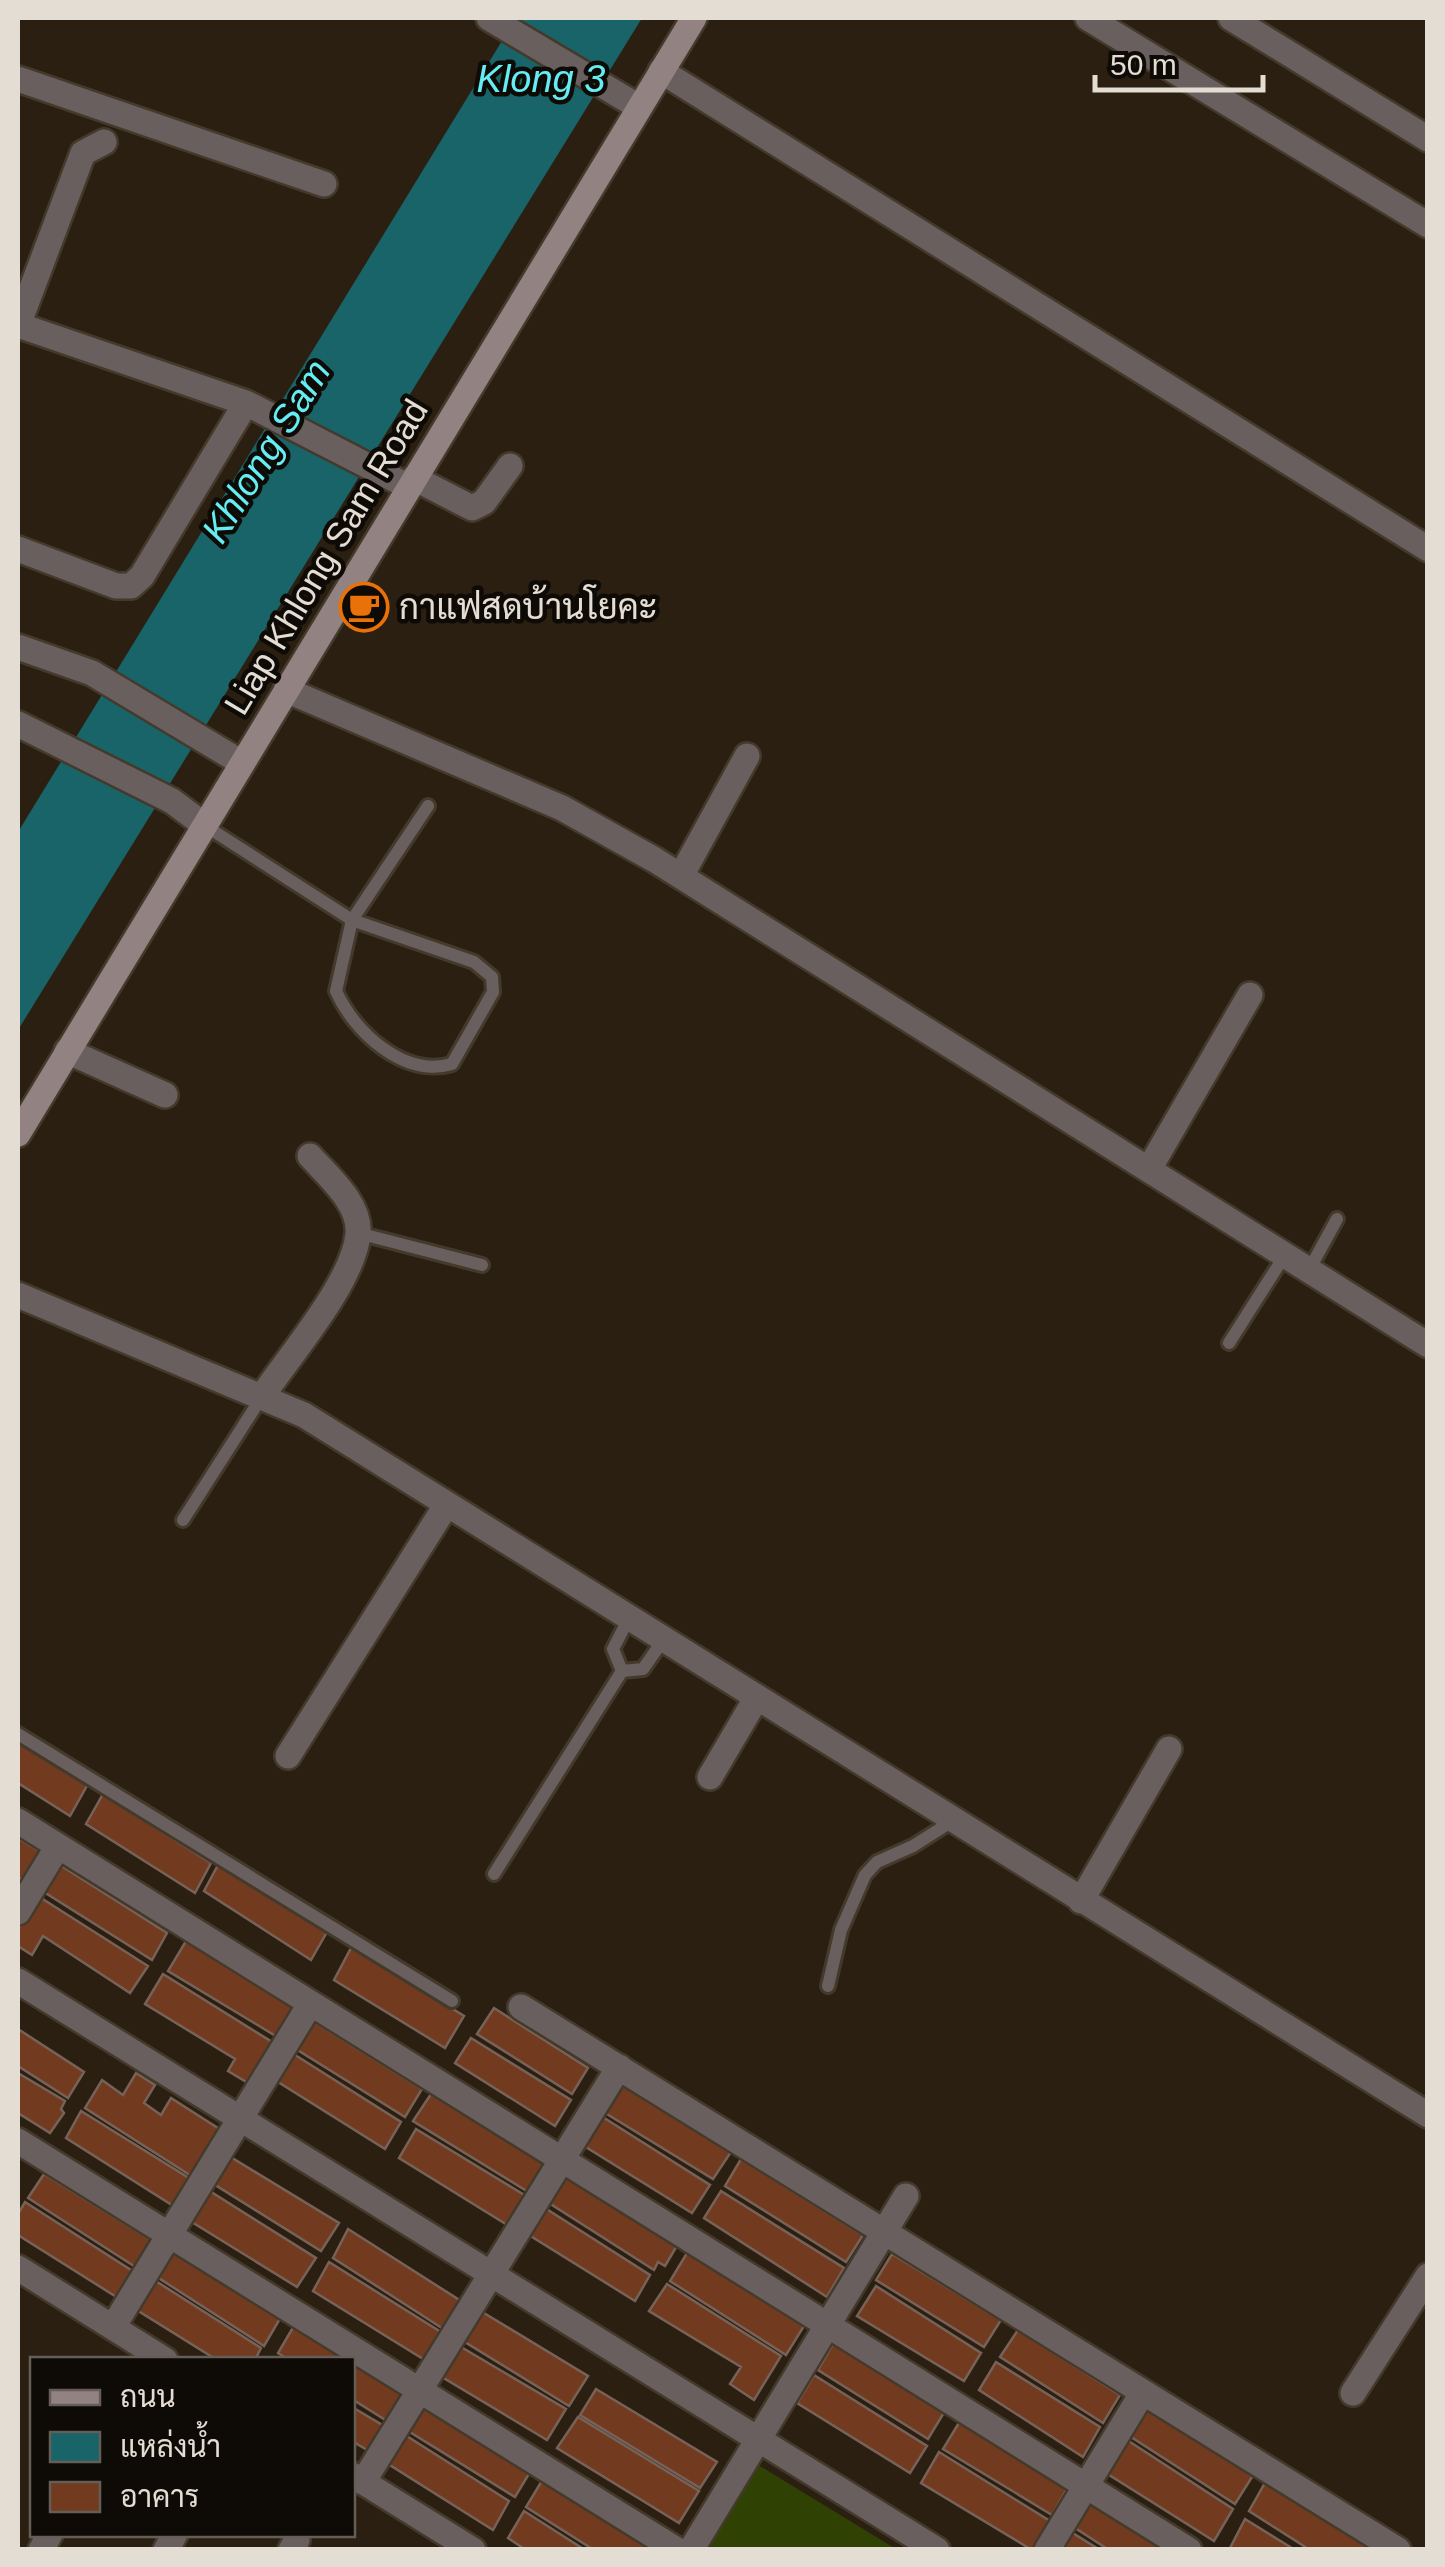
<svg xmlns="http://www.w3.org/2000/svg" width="1445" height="2567" viewBox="0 0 1445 2567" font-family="Arial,Sarabun,sans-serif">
	<rect width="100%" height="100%" fill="#2a1f10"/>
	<!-- green -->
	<path fill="#2f4204" d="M755 2463 896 2549 702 2550Z"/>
	<!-- water -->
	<path fill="#196468" d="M516 18H642L18 1030V832Z"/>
	<!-- building -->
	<path fill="#723b1f" stroke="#776259" stroke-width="2.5" d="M18 1742 88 1784 70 1816 18 1783Z
		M103 1794 211 1863 195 1893 86 1824Z
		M18 1838 41 1852 23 1880 18 1877Z
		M60 1865 167 1933 152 1960 44 1892Z
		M218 1865 327 1932 311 1960 204 1891Z
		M38 1896 148 1966 130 1993 43 1936 32 1955 18 1946V1929Z
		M186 1941 297 2010 279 2038 168 1971Z
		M352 1946 464 2016 445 2048 334 1980Z
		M163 1974 277 2045 253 2086 228 2071 235 2059 145 2004Z
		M494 2008 588 2068 572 2094 477 2034Z
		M313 2021 422 2089 405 2117 296 2049Z
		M18 2029 84 2072 68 2098 18 2066Z
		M471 2038 571 2100 555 2126 455 2063Z
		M292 2053 401 2122 385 2149 275 2080Z
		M18 2073 65 2101 61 2109 64 2113 50 2133 18 2113Z
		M136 2073 155 2085 144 2103 161 2115 171 2098 224 2132 196 2179 85 2108 102 2080 123 2095Z
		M618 2082 731 2152 713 2179 602 2111Z
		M431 2094 547 2165 530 2193 413 2121Z
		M81 2111 192 2180 175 2207 66 2138Z
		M598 2114 710 2185 692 2213 581 2144Z
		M416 2129 526 2196 509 2226 399 2158Z
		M229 2156 339 2223 321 2251 212 2183Z
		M741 2159 863 2235 846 2262 725 2186Z
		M565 2173 678 2244 665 2266 658 2262 654 2270 549 2203Z
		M44 2174 153 2241 137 2268 28 2198Z
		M205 2188 316 2258 297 2287 187 2219Z
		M721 2191 844 2268 827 2297 704 2218Z
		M25 2202 134 2272 118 2298 18 2235V2214Z
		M545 2208 650 2275 635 2301 529 2235Z
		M348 2229 461 2301 445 2330 333 2258Z
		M170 2249 281 2317 264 2346 154 2275Z
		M687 2253 804 2326 786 2355 670 2281Z
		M892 2254 1001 2320 984 2347 876 2280Z
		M329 2262 444 2334 428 2362 313 2291Z
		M151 2278 261 2348 255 2360H217L132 2307Z
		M667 2284 781 2356 754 2400 730 2384 741 2367 649 2311Z
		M876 2286 981 2353 964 2381 857 2316Z
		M479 2310 588 2376 569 2406 460 2339Z
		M295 2324 405 2390 387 2421 352 2399V2360H289L278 2353Z
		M1018 2330 1120 2395 1103 2423 1000 2357Z
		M834 2342 945 2411 928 2439 818 2370Z
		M456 2344 566 2409 547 2440 437 2374Z
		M996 2362 1100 2427 1083 2457 979 2390Z
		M814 2375 927 2446 910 2473 797 2403Z
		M596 2389 717 2462 700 2488 580 2415Z
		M422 2402 532 2469 515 2497 405 2429Z
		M1145 2406 1254 2474 1235 2504 1128 2435Z
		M352 2407 384 2426 369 2451 352 2441Z
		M578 2417 699 2491 679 2523 557 2448Z
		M960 2421 1068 2487 1052 2515 943 2449Z
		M402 2433 509 2501 493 2530 385 2462Z
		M1124 2438 1233 2509 1214 2541 1103 2471Z
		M939 2452 1050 2521 1032 2550 921 2483Z
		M543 2479 655 2550H594L526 2507Z
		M1266 2481 1377 2550H1310L1249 2511Z
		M1087 2501 1168 2550H1109L1072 2526Z
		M524 2511 585 2550H526L508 2538Z
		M1245 2519 1295 2550H1229Z
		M1068 2530 1100 2550H1056Z"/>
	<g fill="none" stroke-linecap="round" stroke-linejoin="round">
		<!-- lane casing -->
		<g stroke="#443a2b" stroke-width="18">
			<path id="lane" d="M204 825 352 920 474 962 492 977 493 992 452 1064C404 1078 354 1032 336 991L352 920 428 806
				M358 1233 482 1265
				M1309 1270 1337 1219
				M1229 1343 1285 1255
				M183 1520 263 1395
				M629 1618 613 1649 622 1671 643 1669 664 1639
				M18 1734 452 2001
				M494 1874 622 1671
				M828 1986 841 1930 865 1875 877 1862 913 1846 954 1820"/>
		</g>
		<!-- street casing -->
		<g stroke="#443a2b" stroke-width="30">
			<path id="street" d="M489 18 639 107
				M1088 18 1428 225
				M1231 18 1428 139
				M661 71 1428 549
				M18 79 324 184
				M18 325 246 403 409 487
				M18 325 83 153 104 142
				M414 478 472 508 484 502 510 466
				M18 549 116 586H131L142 576 246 403
				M18 647 92 673 242 763
				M286 690 562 808 655 860 1428 1345
				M18 724 172 801 204 825
				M681 876 747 756
				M67 1051 165 1095
				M1149 1169 1250 995
				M18 1295 304 1415 1428 2115
				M263 1395C290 1355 354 1281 358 1234 361 1204 328 1176 310 1156
				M288 1756 447 1504
				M710 1777 757 1697
				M18 1821 1189 2550
				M1081 1901 1169 1749
				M18 1912 58 1846
				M18 1981 937 2550
				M521 2007 1398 2550
				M18 2141 677 2550
				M18 2268 165 2360
				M113 2327 309 2006
				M1353 2393 1428 2276
				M352 2475 473 2550
				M363 2482 619 2067
				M41 2550 50 2534
				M166 2550 175 2534
				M291 2550 297 2540
				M691 2550 906 2196
				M1047 2550 1143 2392"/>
		</g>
		<!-- secondary casing -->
		<g stroke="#443a2b" stroke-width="30">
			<path id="secondary" d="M18 1134 694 18"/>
		</g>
		<!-- lane -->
		<use href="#lane" stroke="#6a5f5f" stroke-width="12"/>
		<!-- street -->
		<use href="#street" stroke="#6a5f5f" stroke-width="25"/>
		<!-- secondary -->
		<use href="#secondary" stroke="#938282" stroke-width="25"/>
	</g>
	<!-- icons -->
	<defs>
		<g id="cafe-ring" transform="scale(2.5)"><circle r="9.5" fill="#0e0a05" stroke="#e8710a" stroke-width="1.5"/><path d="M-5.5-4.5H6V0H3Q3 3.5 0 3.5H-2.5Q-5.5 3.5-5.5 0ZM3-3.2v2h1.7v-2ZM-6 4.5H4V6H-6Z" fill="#e8710a"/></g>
	</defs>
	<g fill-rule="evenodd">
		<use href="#cafe-ring" x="364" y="607"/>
	</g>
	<g text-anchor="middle" stroke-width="9" stroke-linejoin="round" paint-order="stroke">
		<!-- street labels -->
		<g font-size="35" fill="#e4ddd3" stroke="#0e0a05">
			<text transform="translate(326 557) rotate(-59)" y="12">Liap Khlong Sam Road</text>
		</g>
		<!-- poi labels -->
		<g font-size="35" fill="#e4ddd3" stroke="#0e0a05" text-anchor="start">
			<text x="399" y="619">กาแฟสดบ้านโยคะ</text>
		</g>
		<!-- water labels -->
		<g font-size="38" font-style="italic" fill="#65edf3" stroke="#0e0a05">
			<text x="541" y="92">Klong 3</text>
			<text transform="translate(266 451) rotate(-58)" y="13">Khlong Sam</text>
		</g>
	</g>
	<!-- border -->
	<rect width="1445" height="2567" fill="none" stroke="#e4ddd3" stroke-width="40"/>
	<!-- legend -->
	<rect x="30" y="2357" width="325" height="180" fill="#0e0a05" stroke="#645e57" stroke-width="2.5"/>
	<rect x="50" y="2390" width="50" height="15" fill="#938282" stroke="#645e57" stroke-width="2.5"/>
	<text x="120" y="2407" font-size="30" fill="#e4ddd3">ถนน</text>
	<rect x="50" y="2432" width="50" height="30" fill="#196468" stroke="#645e57" stroke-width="2.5"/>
	<text x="120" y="2457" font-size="30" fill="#e4ddd3">แหล่งน้ำ</text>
	<rect x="50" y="2482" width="50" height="30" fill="#723b1f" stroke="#645e57" stroke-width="2.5"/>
	<text x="120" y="2507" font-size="30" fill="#e4ddd3">อาคาร</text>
	<!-- scale -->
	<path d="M1095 75v15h168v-15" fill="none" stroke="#e4ddd3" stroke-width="5"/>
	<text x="1110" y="75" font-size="30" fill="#e4ddd3" stroke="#0e0a05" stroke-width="8" paint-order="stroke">50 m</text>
</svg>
